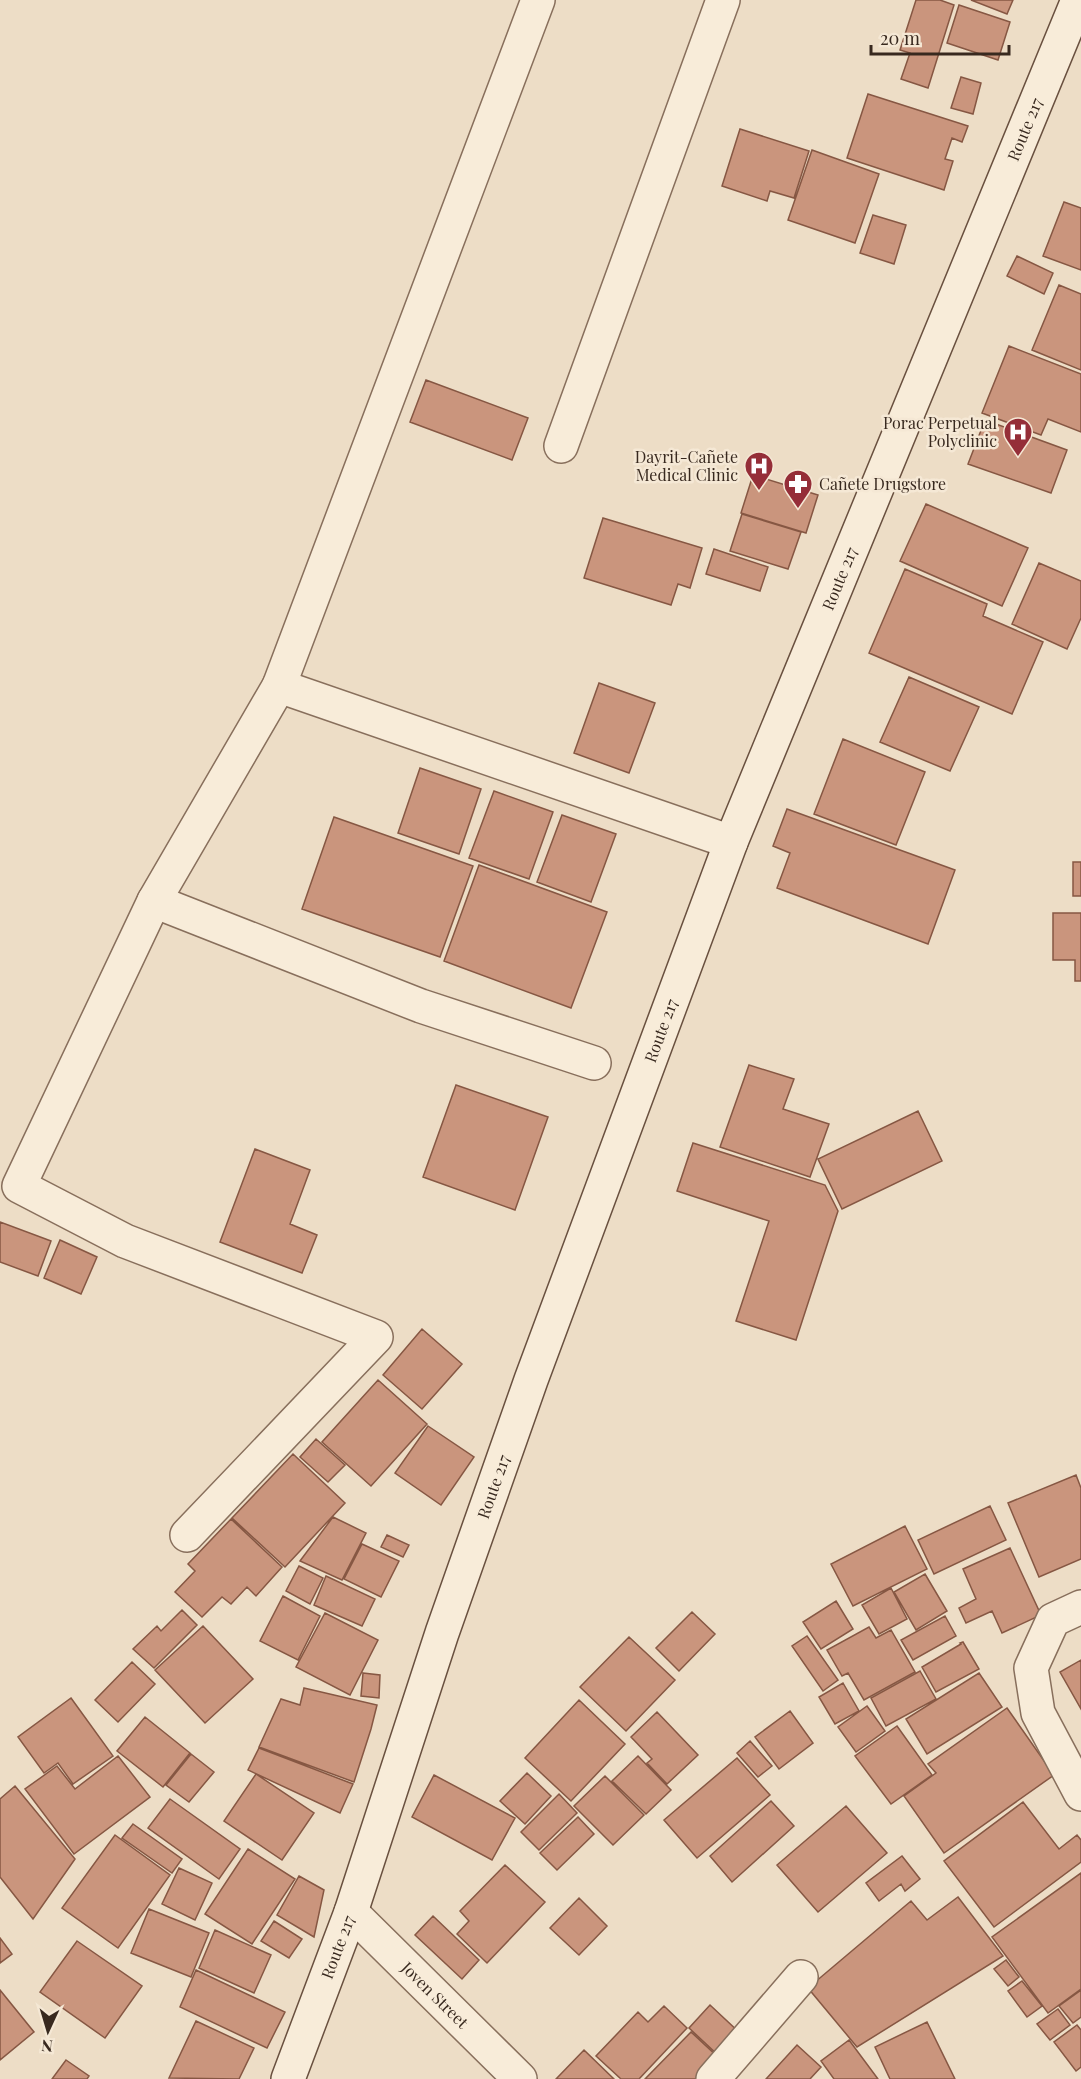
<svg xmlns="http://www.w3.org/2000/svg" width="1081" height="2079" viewBox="0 0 1081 2079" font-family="'Playfair Display',serif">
	<rect width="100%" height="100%" fill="#edddc6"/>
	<!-- building -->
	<path fill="#ca957d" stroke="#865743" stroke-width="1.5" d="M916 0H940L954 5 928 88 901 79 910 53 900 50Z
		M971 0H1013L1007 14Z
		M959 5 1010 22 998 60 947 43Z
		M961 77 981 83 973 114 951 108Z
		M868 94 968 126 962 142 952 138 945 159 953 161 944 190 847 158Z
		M740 129 809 151 794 198 770 191 767 201 722 186Z
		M812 150 879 174 855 243 788 220Z
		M1064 202 1081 208V270L1043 256Z
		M873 215 906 225 894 264 860 253Z
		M1017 256 1053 273 1044 294 1007 276Z
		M1059 285 1081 294V370L1032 350Z
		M1009 346 1081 374V432L1048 419 1041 435 982 413Z
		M426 380 528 418 512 460 410 422Z
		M985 420 1067 450 1051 493 968 464Z
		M753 475 818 495 806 533 741 513Z
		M926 504 1028 548 1002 606 900 561Z
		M742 514 801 532 788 569 730 551Z
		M603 518 702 548 690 588 678 584 671 605 584 578Z
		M714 549 768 567 760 591 706 574Z
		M1039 563 1081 581V618L1067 649 1012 624Z
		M905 569 987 604 983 616 1043 642 1012 714 869 653Z
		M909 677 979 707 950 771 880 742Z
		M599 683 655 703 629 773 574 753Z
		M843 739 925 772 896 845 814 814Z
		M420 768 481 789 459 854 398 833Z
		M494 791 553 812 529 879 469 858Z
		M787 809 955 870 928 944 777 888 790 853 773 846Z
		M562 815 616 834 591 902 537 882Z
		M334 817 473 866 440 957 302 909Z
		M1073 862H1081V896H1073Z
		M479 865 607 912 571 1008 444 961Z
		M1053 913H1081V981H1075V960H1053Z
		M749 1065 794 1079 783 1109 829 1124 810 1177 720 1147Z
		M456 1085 548 1117 515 1210 423 1177Z
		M918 1111 942 1161 842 1209 818 1159Z
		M693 1143 825 1185 838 1211 796 1340 736 1321 769 1221 677 1191Z
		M255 1149 310 1170 290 1224 317 1235 302 1273 220 1242Z
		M0 1222 51 1241 38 1276 0 1262Z
		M60 1240 97 1257 81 1294 44 1278Z
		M422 1329 462 1364 422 1409 383 1375Z
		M378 1380 427 1424 371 1486 322 1442Z
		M428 1426 474 1457 441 1505 395 1473Z
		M316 1439 345 1465 328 1482 300 1457Z
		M293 1454 345 1503 285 1567 232 1518Z
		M1076 1475 1081 1488V1559L1039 1577 1008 1503Z
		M990 1506 1006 1540 934 1574 918 1540Z
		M333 1517 366 1533 342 1580 300 1561Z
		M231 1519 282 1567 256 1596 247 1587 231 1604 222 1597 202 1617 175 1592 195 1571 188 1564Z
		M905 1526 927 1569 853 1606 831 1564Z
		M387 1535 409 1545 403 1557 381 1547Z
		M362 1544 399 1561 381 1597 344 1579Z
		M1010 1548 1041 1615 1002 1633 992 1611 966 1623 959 1608 976 1599 963 1569Z
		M299 1566 323 1578 310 1604 286 1591Z
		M925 1574 947 1611 916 1630 894 1592Z
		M326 1576 375 1599 362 1626 314 1605Z
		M891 1588 907 1619 879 1634 862 1605Z
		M283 1596 320 1616 298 1660 260 1641Z
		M836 1601 853 1629 821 1649 803 1622Z
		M182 1610 197 1625 154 1668 133 1649 157 1626 161 1631Z
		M692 1612 715 1634 679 1671 656 1648Z
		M325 1613 378 1640 350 1695 296 1667Z
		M945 1616 956 1636 913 1660 901 1640Z
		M203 1626 253 1679 205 1723 155 1670Z
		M869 1627 876 1638 891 1630 915 1672 864 1700 848 1673 842 1676 827 1650Z
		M807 1636 838 1680 823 1691 792 1646Z
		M629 1637 675 1680 626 1731 580 1687Z
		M963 1642 979 1669 936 1692 922 1667 961 1644 960 1643Z
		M1081 1660V1709L1060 1672Z
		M132 1662 155 1684 118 1722 95 1700Z
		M920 1671 936 1699 886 1726 871 1698Z
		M363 1673 380 1675 379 1698 361 1696Z
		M979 1673 1002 1707 927 1754 906 1719Z
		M843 1683 859 1711 835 1724 819 1697Z
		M304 1688 377 1705 371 1729 354 1782 259 1747 281 1699 300 1705Z
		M71 1698 113 1756 73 1784 58 1763 44 1773 18 1737Z
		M579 1700 625 1744 571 1801 525 1758Z
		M867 1706 885 1731 856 1752 838 1727Z
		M1007 1708 1054 1775 944 1853 904 1796 936 1773 928 1764Z
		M790 1711 813 1743 779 1769 755 1737Z
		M657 1712 698 1755 667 1784 647 1763 652 1759 631 1737Z
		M145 1717 190 1753 163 1787 117 1751Z
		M897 1726 932 1775 891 1804 855 1756Z
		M750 1741 772 1766 758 1777 737 1753Z
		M259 1748 353 1784 340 1813 248 1770Z
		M191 1754 214 1772 189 1802 166 1785Z
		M118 1756 150 1797 74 1854 25 1789 57 1766 75 1789Z
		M638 1756 671 1790 646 1814 612 1781Z
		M737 1758 770 1795 697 1858 664 1820Z
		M527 1773 551 1796 525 1824 500 1801Z
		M256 1774 314 1813 282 1860 224 1821Z
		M434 1775 515 1818 492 1860 412 1817Z
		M605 1776 644 1815 613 1845 574 1806Z
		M15 1786 75 1859 33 1919 0 1877V1799Z
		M559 1794 577 1813 539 1850 521 1832Z
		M170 1799 240 1849 219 1879 148 1828Z
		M771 1801 794 1826 732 1882 710 1856Z
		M1023 1802 1059 1849 1077 1835 1081 1840V1862L994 1927 944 1861Z
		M846 1806 887 1853 818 1912 777 1865Z
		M578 1817 594 1834 557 1870 540 1853Z
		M133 1824 182 1859 172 1873 122 1838Z
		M115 1835 170 1875 118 1948 62 1908Z
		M248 1849 295 1879 252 1944 205 1914Z
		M902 1856 920 1879 905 1891 901 1884 879 1901 866 1883Z
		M505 1865 545 1902 487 1963 457 1934 469 1921 460 1911Z
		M179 1868 212 1883 195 1920 162 1904Z
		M1081 1873V1989L1048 2013 992 1937Z
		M299 1876 324 1890 314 1937 277 1915Z
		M958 1897 1003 1956 857 2047 808 1988 911 1901 927 1920Z
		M579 1898 607 1926 579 1955 550 1928Z
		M149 1909 209 1933 191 1977 131 1953Z
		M433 1916 479 1960 462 1979 415 1935Z
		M274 1921 302 1939 289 1958 261 1941Z
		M215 1930 271 1955 254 1993 199 1968Z
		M0 1938 12 1954 0 1963Z
		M77 1941 142 1986 105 2038 40 1992Z
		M1006 1960 1019 1977 1008 1986 994 1969Z
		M196 1970 285 2012 267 2048 180 2007Z
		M1022 1981 1042 2006 1027 2017 1008 1991Z
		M0 1990 34 2032 0 2060Z
		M1081 1990V2017L1073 2023 1059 2006Z
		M710 2005 741 2034 719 2056 689 2028Z
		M664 2006 687 2028 639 2079H621L596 2056 638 2012 648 2022Z
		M1058 2009 1070 2025 1050 2040 1037 2024Z
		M196 2021 254 2048 239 2079 169 2078Z
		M927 2022 955 2079H890L875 2047Z
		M1077 2025 1081 2030V2067L1076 2071 1054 2042Z
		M691 2032 720 2059 701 2079H645Z
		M849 2040 878 2079H834L821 2061Z
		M797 2045 821 2067 810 2079H766Z
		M584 2050 614 2079H556Z
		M66 2060 89 2076 87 2079H52Z"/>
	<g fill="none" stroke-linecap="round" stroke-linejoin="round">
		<!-- minor casing -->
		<g stroke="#886f5c" stroke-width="36">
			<g id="minor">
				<path d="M561 446 723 0"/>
				<path d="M279 686 731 842"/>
				<path d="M154 901 421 1006 594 1063"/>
				<path d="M187 1535 376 1337 125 1241 19 1186 154 901 279 686 538 0"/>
				<path d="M1081 1607 1053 1620 1031 1668 1038 1713 1081 1794"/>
				<path id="s1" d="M351 1912 520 2079"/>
				<path d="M713 2079 801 1977"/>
			</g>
		</g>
		<!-- secondary casing -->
		<g stroke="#69503f" stroke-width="36">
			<g id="secondary">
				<path id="s2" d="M288 2079 351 1912 442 1633 531 1380 731 842 1078 0"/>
			</g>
		</g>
		<!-- minor -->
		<use href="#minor" stroke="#f8ecd9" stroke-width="33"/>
		<!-- secondary -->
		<use href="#secondary" stroke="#f8ecd9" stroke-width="33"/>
	</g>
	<!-- icons -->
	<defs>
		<g id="hospital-pin" transform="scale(1.5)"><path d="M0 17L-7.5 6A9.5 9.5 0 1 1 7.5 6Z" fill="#952e38" stroke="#f5e8d5"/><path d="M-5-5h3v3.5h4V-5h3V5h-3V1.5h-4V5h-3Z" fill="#fff"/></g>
		<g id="pharmacy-pin" transform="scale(1.5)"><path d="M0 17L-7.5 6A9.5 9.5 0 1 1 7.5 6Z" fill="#952e38" stroke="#f5e8d5"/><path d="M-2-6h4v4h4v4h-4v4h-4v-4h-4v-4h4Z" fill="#fff"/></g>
	</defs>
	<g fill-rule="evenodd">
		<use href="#hospital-pin" x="1018" y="432"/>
		<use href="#hospital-pin" x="759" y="466"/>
		<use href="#pharmacy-pin" x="798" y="484"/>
	</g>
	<g text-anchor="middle" stroke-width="5" stroke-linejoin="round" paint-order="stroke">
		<!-- street labels -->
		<g font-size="16" fill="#38291f" stroke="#f5e8d5">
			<text dy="6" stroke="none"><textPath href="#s2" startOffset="2085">Route 217</textPath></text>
			<text dy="6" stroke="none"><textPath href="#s2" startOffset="1599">Route 217</textPath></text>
			<text dy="6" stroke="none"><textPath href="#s2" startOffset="1113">Route 217</textPath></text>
			<text dy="6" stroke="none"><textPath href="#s2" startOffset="627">Route 217</textPath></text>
			<text dy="6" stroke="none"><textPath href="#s2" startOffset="141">Route 217</textPath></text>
			<text dy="6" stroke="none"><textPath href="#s1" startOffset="118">Joven Street</textPath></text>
		</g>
		<!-- poi labels -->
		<g font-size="16" fill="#38291f" stroke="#f5e8d5" text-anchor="end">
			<text x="997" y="429">Porac Perpetual<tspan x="997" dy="18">Polyclinic</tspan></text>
			<text x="738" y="463">Dayrit-Cañete<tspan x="738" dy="18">Medical Clinic</tspan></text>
			<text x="819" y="490" text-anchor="start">Cañete Drugstore</text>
		</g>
	</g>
	<!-- north arrow -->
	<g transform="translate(48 2031) rotate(184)" stroke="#f5e8d5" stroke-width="4.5" paint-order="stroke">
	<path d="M0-4.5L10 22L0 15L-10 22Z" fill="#38291f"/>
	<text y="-9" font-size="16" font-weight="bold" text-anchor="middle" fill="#38291f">N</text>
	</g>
	<!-- scale -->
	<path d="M871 45v9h138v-9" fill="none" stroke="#38291f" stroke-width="3"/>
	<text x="880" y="45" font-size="18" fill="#38291f" stroke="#f5e8d5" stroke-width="4.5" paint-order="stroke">20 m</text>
</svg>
